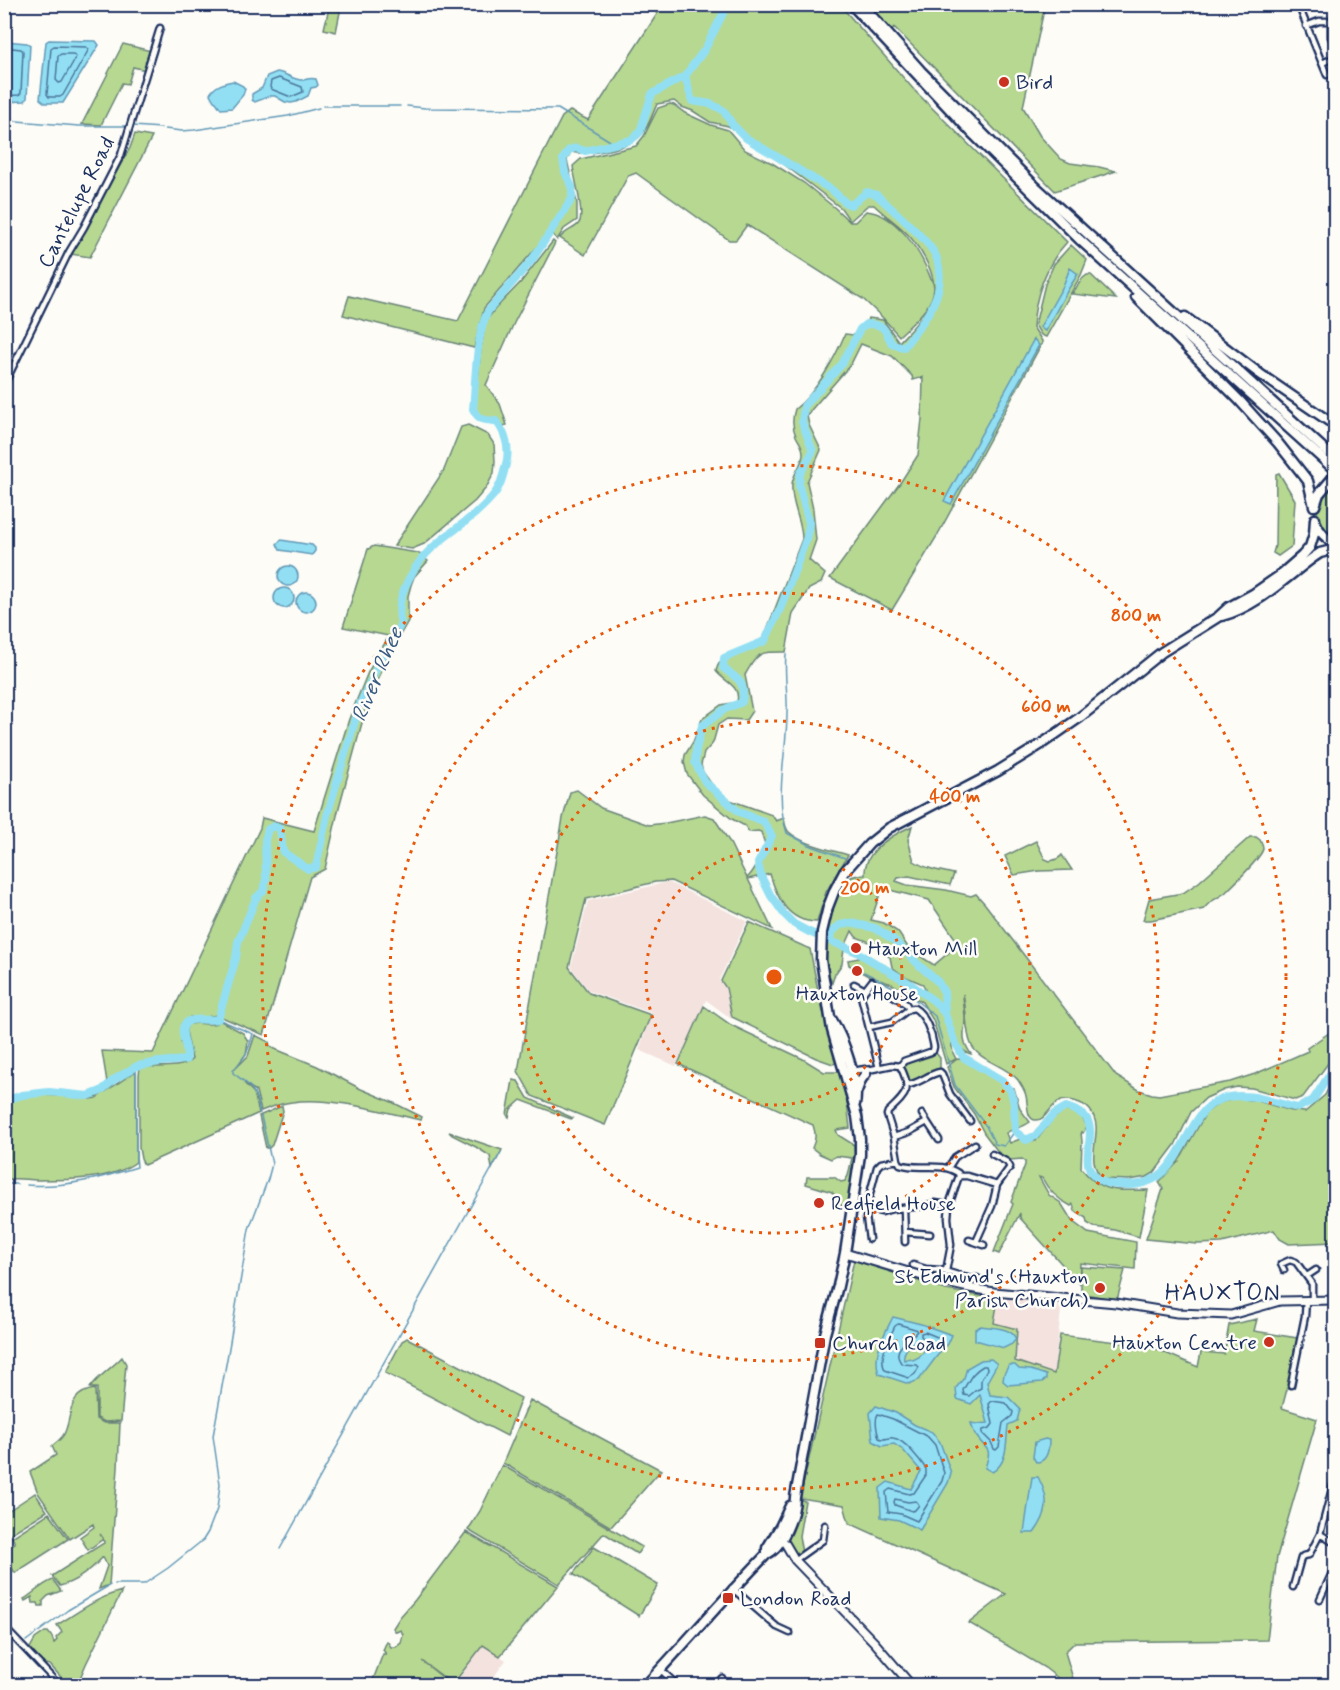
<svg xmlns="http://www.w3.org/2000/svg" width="1340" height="1690" viewBox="0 0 1340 1690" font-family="Mynerve,sans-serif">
	<rect width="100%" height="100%" fill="#fdfcf7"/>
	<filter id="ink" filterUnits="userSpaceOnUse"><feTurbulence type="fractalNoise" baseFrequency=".0167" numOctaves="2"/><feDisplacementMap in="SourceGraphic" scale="12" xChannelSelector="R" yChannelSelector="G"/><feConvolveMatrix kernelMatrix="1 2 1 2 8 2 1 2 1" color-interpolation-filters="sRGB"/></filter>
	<g filter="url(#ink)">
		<!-- built -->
		<path fill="#f4e2de" d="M668 882 747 921 719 980 725 988 732 1019 706 1000 676 1066 639 1050 652 1013 589 991 571 967 588 901Z
			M998 1298 1062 1301 1054 1373 1016 1361 1017 1329 995 1323Z
			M483 1645 506 1660 488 1685 455 1686 454 1685Z"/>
		<!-- green -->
		<path fill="#b7d891" stroke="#698478" stroke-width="1.5" fill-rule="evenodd" d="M663 5H840L915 91 1067 242C1045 265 1035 297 1033 327L1042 341V343L937 536 892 610 830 578 900 483 918 455 922 419 923 377 913 380 912 376 892 356 861 344 851 364 812 409 807 416 809 425 821 450 807 482 813 509 816 540 809 560 825 574 821 583 809 589 793 613 786 652C759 652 759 651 745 675L752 711 746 720 727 719 718 725 713 743 704 753 701 765 703 772 713 786 730 800 772 815 776 821 784 818C785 823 785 828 789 832 804 845 829 849 848 855L826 892 817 922C788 922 777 898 770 874L748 879 772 929 671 881 655 882 586 899 569 967 589 993 651 1015 605 1125 532 1096 518 1071 563 818 570 792 577 790 601 808 649 825 666 823 705 815 714 818 729 841 747 878C756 870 761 856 765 844L761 832 758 831 749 832 745 826 732 819 703 795 687 774 684 762 685 755 693 742 702 719 721 705 737 702C741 685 724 682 716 671 721 649 749 650 764 637L802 539C802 520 790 503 792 484 793 473 803 465 803 453 803 446 799 442 796 436 792 427 792 418 795 409 816 393 835 358 845 334L854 335 869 318 883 320 899 342C909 331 925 316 931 302 940 283 926 258 915 243 904 227 887 218 874 205H868L850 221 841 208 786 166 728 126 710 122 693 111 682 107 674 101 657 104C653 113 649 126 642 134 630 149 588 156 571 152L567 160 577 203V220L564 229 557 240 552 233 543 240 484 308 474 348 343 315 349 296 458 321 562 117 570 111 588 120Z
			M867 5H1045L1023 107 1040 136 1061 159 1070 163 1099 167 1116 171 1055 191 894 27 890 31Z
			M329 8 339 10 340 12 336 32 324 29Z
			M123 44 151 51 146 70 133 67 128 84 122 83 101 125 82 124Z
			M670 104 674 105 685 113 711 125 728 130 745 150 772 163 804 183 835 208 850 222H855L866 211C895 213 919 249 929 274 930 278 934 283 934 287 934 307 911 324 899 336L883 318 863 299 747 225 736 240H729L636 173 628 176 585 255 560 238C566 230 575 229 579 223 585 214 574 177 573 166L581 159 636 146 644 136 658 108Z
			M135 134 152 137 90 257 70 254 130 148Z
			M553 241 555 243 514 323 486 385 500 404 507 425 503 426 499 420 480 416 475 411 481 348 486 321 495 309 521 282Z
			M1071 245 1087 260 1081 275 1046 337 1041 335 1035 325 1045 284 1054 264Z
			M1087 275H1091L1116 299 1072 294 1082 279Z
			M468 425 488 435 494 444 495 462 494 473 486 488 475 501 424 544 412 549 394 546 444 470 461 427Z
			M1279 473 1295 500 1292 546 1278 556 1273 553 1275 546 1276 474Z
			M1335 478V541C1320 531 1311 510 1322 493 1326 488 1331 483 1335 478Z
			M374 546 418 553 428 561 414 577 411 585 408 596V621L391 651 368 701 338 811 325 869 310 877 264 1035 217 1015 206 1017H190L181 1024V1042L185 1053 183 1059 160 1061 134 1066 107 1082 102 1051 153 1053 260 828 262 818 314 831 349 719 368 672 389 636 343 627 368 549Z
			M912 826 908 840 914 861C926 869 940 871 954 874L950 885 909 876 898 878 896 881 907 885 946 890 971 896 976 894 985 904 1116 1076 1139 1090 1152 1094 1159 1095 1230 1082 1255 1074 1308 1051 1307 1048 1335 1029V1054L1303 1097 1295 1100 1252 1088 1237 1087 1224 1090 1206 1098 1191 1112 1175 1145 1154 1173 1147 1177 1129 1180 1103 1179C1081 1157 1107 1132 1090 1110 1086 1105 1081 1103 1074 1101 1050 1095 1050 1120 1036 1120 1026 1120 1028 1103 1026 1096 1025 1090 1021 1085 1018 1080 1006 1065 978 1061 971 1044 965 1031 967 1009 963 994 963 1002 965 1011 965 1020 964 1037 961 1039 971 1054 963 1053 959 1044 951 1041L953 1053 956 1059 946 1064 933 1020 922 1002 892 984 870 977 849 965 848 960 859 958 866 954 874 963 885 965 903 982 919 992H926L923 984 904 976 892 967 890 957 881 952 875 944 856 937 852 931 844 949 842 964 835 974 832 983C829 976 826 969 826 960 825 939 832 894 848 879 853 875 859 875 865 875 863 851 892 835 912 826ZM882 888 929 900 959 944 934 965 909 949 898 932 884 923 871 920Z
			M1250 837H1256L1260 840C1262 844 1263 845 1263 849 1261 858 1233 885 1226 892 1218 899 1209 900 1204 909L1151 920H1143L1149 899 1183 893 1199 882Z
			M1036 841 1045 859 1050 861C1055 860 1059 859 1062 855L1072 870 1039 871 1014 875 1005 856Z
			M749 922 810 949 820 1001 838 1062 833 1064 816 1058 732 1017 726 988 721 981Z
			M704 1006 731 1025 803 1059 824 1072H840L847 1102 850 1128 836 1130 838 1135 854 1145 855 1163 849 1205 844 1209 832 1192 806 1184 807 1177H834L841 1182 845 1181 848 1176 852 1158 836 1156 831 1159 820 1154 812 1148C816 1139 816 1134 813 1125L678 1064Z
			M221 1021 243 1033 248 1041 246 1054 234 1070 248 1056 255 1035 269 1042 270 1046 275 1049 317 1066 361 1089 392 1102 422 1117 421 1120C384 1112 329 1096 292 1102 281 1103 271 1107 261 1111L256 1091 244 1083 254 1093 259 1113 144 1165 141 1159 139 1148V1075L140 1067C154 1066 184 1070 192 1059L186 1031 187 1025C198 1020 211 1028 221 1021Z
			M934 1053H936L940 1058V1070C929 1071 922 1080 911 1082L903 1067 904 1064 932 1056Z
			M957 1059C969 1059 983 1069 993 1076 1001 1081 1005 1086 1014 1088L1020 1109 1030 1122C1021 1129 1015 1127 1006 1133L1010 1143 1020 1139 1036 1141 1053 1119 1065 1110 1080 1114 1087 1126 1083 1133 1081 1132 1082 1142 1081 1168C1103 1195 1116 1190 1148 1190L1139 1237 1115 1230 1094 1227 1087 1223 1086 1218 1075 1211 1073 1204 1071 1206C1059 1200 1048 1190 1042 1178L1039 1177 1049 1195 1061 1203 1072 1221 1088 1233 1136 1242 1135 1269 1080 1263 1079 1283 1020 1218V1213L999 1254 994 1252 1011 1209 1013 1204 1011 1202 1025 1165V1161L1022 1159 1010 1160 999 1153 984 1133 974 1114 954 1087 947 1067Z
			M136 1071V1162C113 1180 66 1180 38 1180 26 1180 16 1177 5 1180V1102C32 1091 62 1096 91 1099L96 1098Z
			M1335 1075V1242L1289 1244 1280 1239 1274 1230 1222 1243 1197 1244 1146 1239 1163 1189 1159 1182 1178 1162 1206 1113 1219 1103 1237 1098 1257 1101 1292 1111 1305 1112 1325 1095Z
			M513 1080 518 1081 528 1098 573 1118 571 1119 521 1100 511 1109 509 1117 507 1115Z
			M282 1106 283 1111 272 1145 269 1148H266L259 1116Z
			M449 1132 502 1150 492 1169 490 1156 476 1147 452 1135Z
			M854 1260 946 1290 998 1299 994 1323 1017 1329 1015 1361 1054 1374 1060 1335 1149 1346 1198 1367 1201 1352 1224 1354 1229 1325 1257 1319 1254 1331 1297 1338 1295 1359 1282 1408 1317 1419 1277 1557 1267 1640 1075 1642 1065 1652 1075 1685H1067L1045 1668 969 1623 1006 1594 849 1523 844 1505 800 1498Z
			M1081 1267 1125 1270 1117 1300 1085 1294 1081 1290Z
			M407 1338 521 1398 507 1436 385 1373 402 1341Z
			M122 1357 126 1364 121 1421 105 1422 97 1418V1388H90C98 1376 112 1368 122 1357Z
			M95 1389 96 1419 104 1423H120L118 1468 109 1585 99 1589 107 1566 103 1557C91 1570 78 1581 60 1586L52 1576 104 1543 103 1538 100 1534 103 1539 88 1550 80 1537 94 1527 93 1524 70 1539 38 1493 30 1472 56 1455 52 1446C57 1442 63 1438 65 1432 73 1413 67 1393 95 1389Z
			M530 1400 661 1470 611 1527 503 1463Z
			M502 1465 642 1547 637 1554 604 1533 559 1584 468 1530 480 1511Z
			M35 1493 47 1511 5 1537 6 1523 5 1513Z
			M799 1499 805 1501 799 1536 802 1553 799 1556 789 1547 788 1540Z
			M49 1513 68 1539 15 1573 10 1565 5 1568 9 1576 5 1578V1549L15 1543 12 1537Z
			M466 1532 558 1586 500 1656 483 1645 453 1684 422 1661 452 1685H371L383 1654H386L383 1650 387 1641 391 1647H396L401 1643 403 1635 401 1630 396 1632 393 1628 400 1617 415 1600Z
			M594 1547 658 1585 639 1616 573 1574Z
			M53 1580 61 1591 48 1596 43 1601V1606H39L38 1603H33L32 1597 25 1601 24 1599C34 1593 42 1584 53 1580Z
			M122 1591 86 1664 77 1685H68L50 1665 45 1664 36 1657 30 1648 35 1639 45 1632H48L52 1637 54 1643 57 1640 56 1638 62 1632 57 1625C79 1612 97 1597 122 1591Z"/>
		<!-- water -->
		<path fill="#92dff3" stroke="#6299b7" stroke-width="1.5" fill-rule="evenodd" d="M49 40 96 41 99 45 63 103H45L40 99 46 42Z
			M5 41 27 43 30 45 27 98 25 101 5 102Z
			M277 72C286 73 293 80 302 80 308 80 309 77 316 79L318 85 316 87 311 88 308 96 296 102 291 103 285 102 275 96H270L255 102 252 100V94L262 88 267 76Z
			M233 81 243 86 245 89 243 95 232 108 221 109 216 102 214 101 210 94C214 86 225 82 233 81Z
			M1070 268 1078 274 1069 288 1045 331 1040 327 1063 286Z
			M1034 339 1039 345 951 504 944 501Z
			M281 540 312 545 315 548V551L312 555 280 550 277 544Z
			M278 576a10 10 0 1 1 20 0a10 10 0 1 1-20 0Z
			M274 598a10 10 0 1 1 20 0a10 10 0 1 1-20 0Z
			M296 602a10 10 0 1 1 20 0a10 10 0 1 1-20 0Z
			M893 1317 921 1324 952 1335 948 1344 937 1356 919 1380 909 1384 879 1374C872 1354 884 1335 893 1317ZM916 1340 923 1346 924 1352 919 1357 913 1360 910 1358 904 1360C902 1351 910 1345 916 1340Z
			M981 1326C993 1328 1011 1327 1016 1339L1012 1344 1004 1348 975 1340V1329Z
			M991 1359 997 1364 987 1382 990 1395 1008 1397 1020 1409 1017 1421 1008 1425C1006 1442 1008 1464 992 1472L985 1468C992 1446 988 1453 977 1437 974 1433 972 1427 971 1423L976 1424 988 1423 980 1395 971 1404 957 1399 956 1388 964 1378 967 1368 981 1360Z
			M1009 1365H1015L1019 1369 1031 1370 1046 1375V1379L1042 1382 1008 1385 1003 1381 1004 1374Z
			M876 1406 896 1413 915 1425 932 1432 940 1442 951 1473 948 1483 920 1530 899 1520 881 1517 880 1488 888 1482 911 1489 921 1471 903 1450 894 1444 882 1446 873 1441 870 1413Z
			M1045 1439 1049 1440C1049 1449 1047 1462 1036 1462L1033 1457 1035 1442Z
			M1032 1477H1038C1050 1499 1049 1513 1034 1533H1024Z"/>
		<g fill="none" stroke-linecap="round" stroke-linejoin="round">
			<!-- shore -->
			<path stroke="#4b759a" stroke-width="1.5" d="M54 46 86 47 89 49 63 95 60 97H49L47 94 51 48Z
				M4 47 21 49 23 51 21 93 19 95 4 96
				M61 54H73L76 57 62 82 59 83 56 80 58 56Z
				M279 78 302 87 303 92 291 97 271 89 270 87 271 81Z
				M898 1324 915 1329 917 1331C910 1340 889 1349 902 1364L917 1365 919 1367 915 1374 909 1378 885 1370C878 1357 889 1338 895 1326Z
				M925 1332 942 1339V1342L934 1350 930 1349 927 1342 921 1336V1333Z
				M983 1366H986L987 1369 981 1380V1388L975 1391 969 1396 964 1395 963 1390C970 1379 971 1373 983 1366Z
				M992 1401 1006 1403 1013 1412 1012 1416 1003 1423 999 1447 996 1450 994 1449 991 1442 982 1433 983 1430 990 1428 993 1424 989 1404Z
				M878 1414 893 1419 928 1437 935 1445 944 1473 942 1481 917 1521 901 1514 888 1512 886 1492 890 1489 909 1494 914 1493 926 1475V1469C920 1460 904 1439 893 1438 887 1437 885 1441 879 1438 877 1431 874 1420 878 1414Z
				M895 1499 908 1502 916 1501 919 1505 915 1510 912 1511 895 1505 894 1502Z"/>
			<!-- stream -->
			<path stroke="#6299b7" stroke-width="1.5" d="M323 106H400
				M407 106 425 108 558 109 615 144
				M4 120 79 126H127
				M133 126 161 128
				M165 129 182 131 194 130 288 116 319 108
				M786 654C784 674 788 694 787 714 787 753 774 795 787 833L809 845 845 858
				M864 972 912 997 935 1016 955 1085 986 1126 995 1144 1004 1146 1015 1131
				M218 1019 253 1034C249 1049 245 1059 233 1070V1073C252 1087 255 1088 260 1113
				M4 1184H17
				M27 1185C64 1188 102 1178 137 1167L136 1155V1067
				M280 1549 501 1152
				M115 1584H144L168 1568 203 1540 208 1532 217 1509 220 1484 213 1436 229 1348 249 1229 268 1179 272 1164 261 1116
				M26 1641 68 1610 110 1585"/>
			<!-- river -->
			<path stroke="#92dff3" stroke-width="8" d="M685 76 692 101 711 104 723 110 733 125 746 138 832 190 846 203 851 205 867 192 877 195C891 209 932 242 937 259 942 275 940 290 933 304 927 319 914 333 904 347L892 344C884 329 885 324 866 324L860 329 842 364 804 406 802 422 813 451 800 474 799 486 809 523 807 537 781 607 765 641 724 658 723 668C738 679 746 681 742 702L725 709 702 726 696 750 695 763 705 782 739 812 763 821 772 836 758 863 761 876 771 896 784 914 794 924 809 932 857 952 909 983 934 1001 945 1014 954 1040 963 1057 1003 1081 1011 1091 1014 1104 1015 1131 1026 1140 1035 1136 1054 1114 1066 1107C1074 1110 1085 1113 1088 1121 1097 1141 1073 1168 1104 1182 1111 1185 1119 1185 1126 1185 1187 1187 1180 1113 1222 1099 1246 1090 1274 1103 1298 1108L1313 1100 1336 1065
				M830 940 831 933 840 925 851 923 875 928 894 940 919 965 938 982 944 992 945 1012
				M4 1101 22 1095 49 1092 88 1096 101 1091 115 1079 137 1066 159 1062 186 1060C191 1050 174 1027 189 1021 197 1018 209 1021 218 1019L236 958 238 942 256 898 263 891 266 879 265 840 268 829 274 826 280 828 283 852 308 869 316 867 327 816 360 704 378 665 394 639 401 623C397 611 400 599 405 587 425 539 461 533 491 498 500 489 503 476 506 464 510 450 506 433 496 421 484 420 479 421 473 409 476 379 475 338 488 311L532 260 572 199V187L565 172 563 159 569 150 576 148 585 151 631 140 640 132 652 94 685 76 705 49 728 4"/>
			<!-- street casing -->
			<g stroke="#1b2f5e" stroke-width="9">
				<path id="street" d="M1298 4 1322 63 1336 57
					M1331 21V37L1336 46
					M1306 26 1319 21H1336
					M1322 63 1327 75
					M4 385 69 252 84 227 121 155 160 28
					M854 984 865 990 861 996 879 1068
					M865 990 872 981
					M889 993 906 1004 909 1009
					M869 1027 892 1022 909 1009 914 1008C925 1014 932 1034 934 1047L933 1051 904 1061 900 1066
					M852 1071 865 1069 868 1070 892 1065 900 1066C913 1090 906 1095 888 1112L887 1115 894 1137 898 1160 900 1164C919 1171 940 1161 958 1173L959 1176
					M907 1085C919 1084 928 1074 940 1072L942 1074 950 1094 970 1121
					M922 1114 939 1140
					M894 1137 909 1132 927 1122
					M898 1160 881 1163 877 1167 867 1205 869 1209 882 1212 892 1209 924 1206 935 1203 949 1205
					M948 1168 955 1157 975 1144
					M959 1176H967L997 1185
					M904 1208 905 1242
					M905 1232 930 1234
					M869 1239 866 1217 869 1209
					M969 1240 984 1245
					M976 1242 992 1206 997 1185 1010 1167 1007 1162 992 1154
					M913 1265 926 1269 941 1270 971 1279 977 1278 980 1280
					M1284 1270 1281 1264 1290 1260 1296 1262 1312 1284V1300
					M1307 1276 1316 1270
					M942 1282 946 1271 951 1245 948 1218 949 1205 959 1176
					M1291 1385 1305 1316 1306 1300
					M1320 1534 1336 1544
					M795 1560 823 1540 825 1525
					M1293 1587 1301 1558 1303 1556 1309 1555 1320 1534 1336 1474
					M732 1588 777 1627 790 1633
					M1320 1599 1336 1564
					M4 1627 60 1686
					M660 1669 678 1686
					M715 1686 722 1678"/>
			</g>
			<!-- secondary casing -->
			<g stroke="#1b2f5e" stroke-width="11">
				<path id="secondary" d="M845 1253 942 1282 969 1288 994 1292 1116 1303 1177 1313 1231 1315 1280 1301 1336 1300
					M776 1540H780L785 1543 795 1560 875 1643 912 1686"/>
			</g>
			<!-- highway casing -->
			<g stroke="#1b2f5e" stroke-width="13">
				<path id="highway" d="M851 4 974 135 1079 239 1336 471
					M861 4 921 71 1035 186 1336 460
					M1136 297 1239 400 1278 443 1308 481 1314 506
					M1185 317 1260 374 1336 426
					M1315 506 1319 494 1336 474
					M1315 521C1319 532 1325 539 1336 544
					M1222 616C1258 606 1285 578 1314 557L1320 553 1336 549
					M832 1020C843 1037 860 1085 855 1104
					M857 1091 861 1080 866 1073
					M767 1554V1548L780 1527 790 1506
					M645 1686C686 1642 725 1597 767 1554 783 1547 795 1514 795 1497L825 1334 838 1286 845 1253 860 1155V1139L857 1116 832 1030 821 960 822 932 828 907 835 889 844 872 869 844 889 828 998 771 1040 745 1079 718 1162 652 1218 617 1229 607 1253 594 1279 576 1302 556 1310 547 1314 534 1315 519"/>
			</g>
			<!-- street -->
			<use href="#street" stroke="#fdfcf7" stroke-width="4.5"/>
			<!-- secondary -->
			<use href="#secondary" stroke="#fdfcf7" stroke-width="7"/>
			<!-- highway -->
			<use href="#highway" stroke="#fdfcf7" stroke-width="8"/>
		</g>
	</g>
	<!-- distance rings -->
	<g fill="none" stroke="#e8590c" stroke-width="3" stroke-dasharray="3 6">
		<circle cx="774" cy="977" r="128"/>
		<circle cx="774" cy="977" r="256"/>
		<circle cx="774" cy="977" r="384"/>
		<circle cx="774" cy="977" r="512"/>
	</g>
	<!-- markers -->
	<g fill="#c8321e" stroke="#fdfcf7" stroke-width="2">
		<circle cx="1004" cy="82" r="6"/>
		<circle cx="856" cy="948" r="6"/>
		<circle cx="857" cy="971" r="6"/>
		<circle cx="819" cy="1203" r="6"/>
		<circle cx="1100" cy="1288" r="6"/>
		<circle cx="1269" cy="1342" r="6"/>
		<rect x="814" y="1337" width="12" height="12" rx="3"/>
		<rect x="722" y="1592" width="12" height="12" rx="3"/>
	</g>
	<g text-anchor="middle" stroke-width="5" stroke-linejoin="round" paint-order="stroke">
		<!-- poi labels -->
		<g font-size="21" fill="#1b2f5e" stroke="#fdfcf7" text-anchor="start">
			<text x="1016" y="89">Bird</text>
			<text x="868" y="955">Hauxton Mill</text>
			<text x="857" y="1000" text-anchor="middle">Hauxton House</text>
			<text x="831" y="1210">Redfield House</text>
			<text x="1088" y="1283" text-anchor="end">St Edmund's (Hauxton<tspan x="1088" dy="24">Parish Church)</tspan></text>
			<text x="1257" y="1349" text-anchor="end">Hauxton Centre</text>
			<text x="832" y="1350">Church Road</text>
			<text x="740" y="1605">London Road</text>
		</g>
		<!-- street labels -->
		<g font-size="21" fill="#1b2f5e" stroke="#fdfcf7">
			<text transform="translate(76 202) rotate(-63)" y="7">Cantelupe Road</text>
		</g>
		<!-- water labels -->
		<g font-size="22" font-style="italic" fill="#395b83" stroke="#fdfcf7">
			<text transform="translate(376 674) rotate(-67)" y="8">River Rhee</text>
		</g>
		<!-- quarter labels -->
		<g font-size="24" letter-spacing="1.5" fill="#1b2f5e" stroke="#fdfcf7">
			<text x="1223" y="1300">HAUXTON</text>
		</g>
	</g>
	<circle cx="774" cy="977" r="9" fill="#e8590c" stroke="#fdfcf7" stroke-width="3"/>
	<g font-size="18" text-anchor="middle" font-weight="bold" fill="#e8590c" stroke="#fdfcf7" stroke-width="5" stroke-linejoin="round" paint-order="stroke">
		<text x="1136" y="621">800 m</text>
		<text x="1046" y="712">600 m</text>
		<text x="955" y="802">400 m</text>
		<text x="865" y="893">200 m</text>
	</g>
	<!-- margin -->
	<rect width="1340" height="1690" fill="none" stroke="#fdfcf7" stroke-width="24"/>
	<rect x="12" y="12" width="1316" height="1666" fill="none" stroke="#1b2f5e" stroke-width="2" filter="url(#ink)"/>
</svg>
